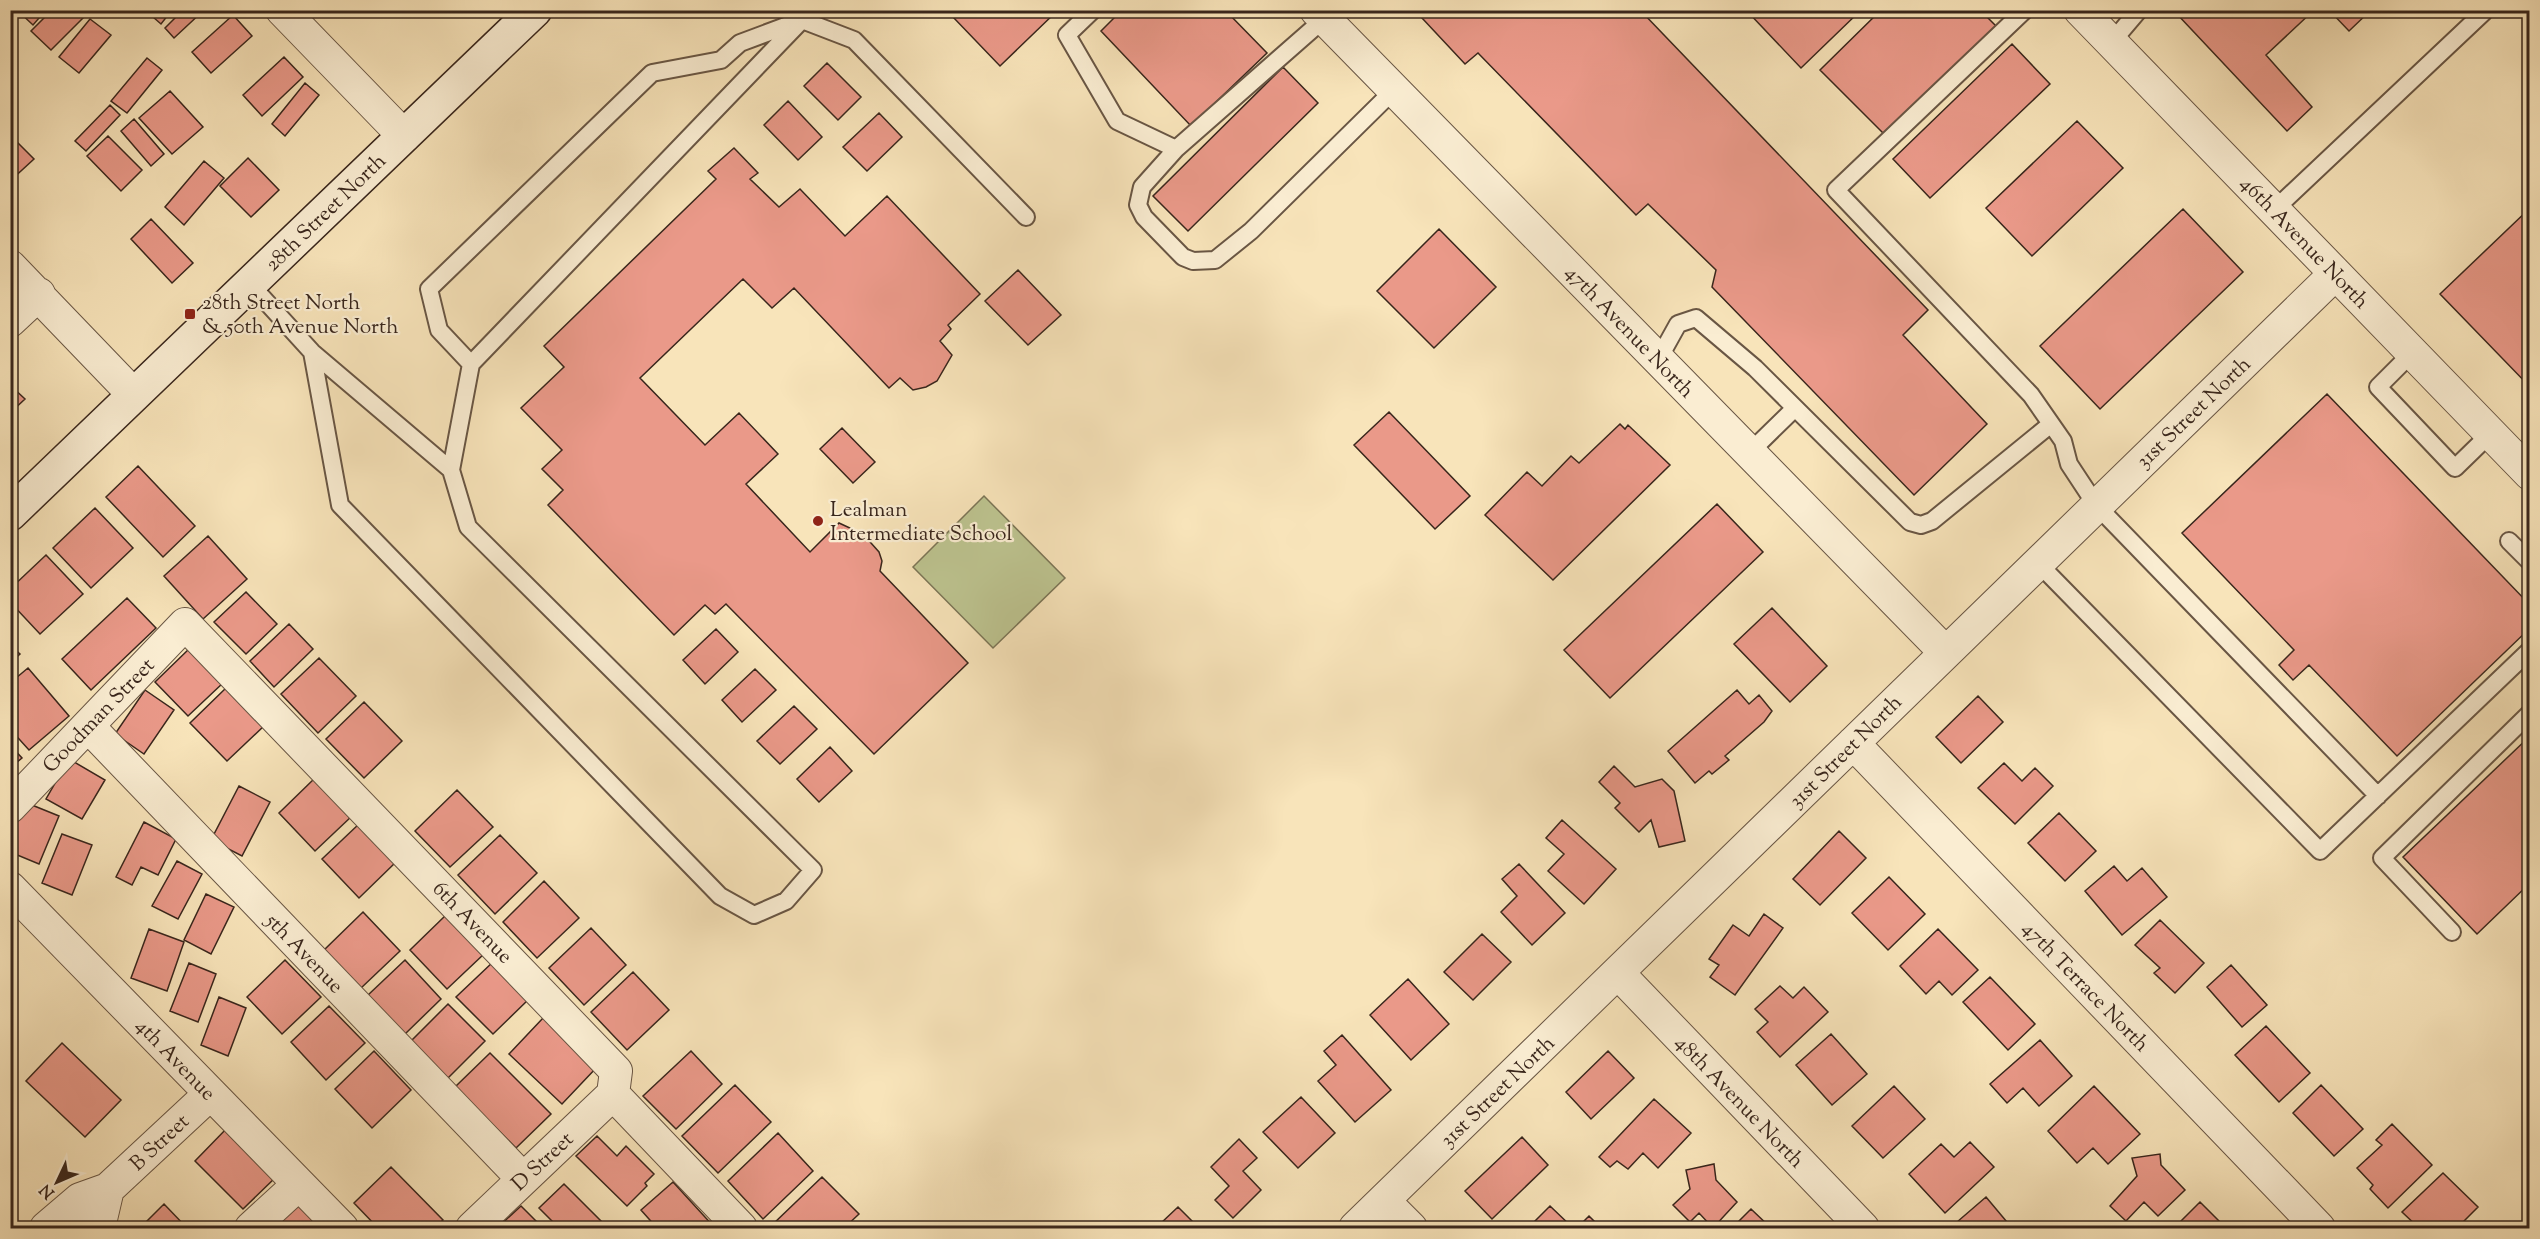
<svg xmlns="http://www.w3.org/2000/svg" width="2540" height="1239" viewBox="0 0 2540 1239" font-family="'Sorts Mill Goudy',serif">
	<rect width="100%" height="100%" fill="#f8e4ba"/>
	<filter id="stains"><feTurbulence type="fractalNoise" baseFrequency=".00333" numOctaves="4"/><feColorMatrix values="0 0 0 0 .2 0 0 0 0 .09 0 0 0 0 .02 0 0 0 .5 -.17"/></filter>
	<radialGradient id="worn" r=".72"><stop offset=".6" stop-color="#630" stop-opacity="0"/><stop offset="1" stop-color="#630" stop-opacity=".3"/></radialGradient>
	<!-- green -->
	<path fill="#bdc490" stroke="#7b7556" stroke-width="1.5" d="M984 496 1065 578 993 648 913 567Z"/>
	<!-- building -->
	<path fill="#ea9989" stroke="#39261c" stroke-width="1.5" d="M17 10H46L33 25Z
		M52 10H91L51 50 31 31Z
		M145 10H172L161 24Z
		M183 10H204L174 38 165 28Z
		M957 10H1058L1000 66 952 16Z
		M1122 10H1225L1267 53 1191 126 1101 31Z
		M1430 10H1640L1928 310 1903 335 1987 424 1914 495 1712 287 1716 270 1648 204 1636 215 1478 53 1465 64 1422 18Z
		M1746 10H1861L1801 68Z
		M1881 10H1980L1997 27 1887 137 1820 70Z
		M2179 10H2314L2266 55 2312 107 2287 131 2176 13Z
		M2329 10H2371L2349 31Z
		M233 15 252 36 211 73 192 52Z
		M90 19 111 35 79 73 59 57Z
		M2012 44 2050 84 1930 198 1893 159Z
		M284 57 303 77 262 116 243 95Z
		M147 58 162 70 127 113 111 101Z
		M827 63 861 97 838 120 804 86Z
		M1283 67 1318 103 1188 231 1153 196Z
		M305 83 319 95 285 136 272 124Z
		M170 91 203 127 172 154 139 118Z
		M788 101 822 137 798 160 764 125Z
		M110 105 120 115 86 151 75 141Z
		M879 113 902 137 867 171 843 147Z
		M134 119 164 154 151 166 121 131Z
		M2077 121 2123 168 2032 256 1986 208Z
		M10 135 34 159 10 181Z
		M108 136 142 170 121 191 87 156Z
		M734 148 758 173 750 179 779 207 800 189 845 236 887 196 980 294 948 325 951 329 940 341 952 355 937 381 926 387 913 390 900 378 889 388 794 288 772 308 743 279 640 378 705 445 739 413 778 454 746 484 810 552 839 523 863 534 879 552 882 561 880 571 968 663 874 754 726 604 715 614 705 605 674 635 548 505 563 490 542 469 562 450 521 408 564 367 544 346 716 179 708 171Z
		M248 158 279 190 251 217 220 186Z
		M204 161 224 178 184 225 165 207Z
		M2530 208V387L2440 294Z
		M2183 209 2243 272 2100 409 2040 346Z
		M151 219 193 263 172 283 131 239Z
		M1439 229 1496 287 1434 348 1377 291Z
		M1018 270 1061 315 1028 345 985 301Z
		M10 385 25 399 10 413Z
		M2327 394 2530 605V628L2397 756 2309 665 2293 680 2279 665 2294 650 2182 533Z
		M1389 412 1470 496 1435 529 1354 445Z
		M1620 424 1625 429 1628 425 1670 465 1553 580 1485 515 1527 472 1542 486 1571 456 1579 463Z
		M842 428 875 462 853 483 820 449Z
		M138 466 195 526 163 557 106 497Z
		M1717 504 1763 552 1610 698 1564 650Z
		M95 508 133 548 91 588 53 548Z
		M208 536 247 579 203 619 164 576Z
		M46 555 83 594 40 634 10 602V589Z
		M246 592 277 624 246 654 214 622Z
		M127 598 156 628 91 690 62 659Z
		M1772 608 1827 666 1790 702 1734 644Z
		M289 624 313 649 274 687 250 661Z
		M716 629 738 652 705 684 683 660Z
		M10 645 20 654 10 663Z
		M191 647 224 682 188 716 155 682Z
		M319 658 356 696 318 733 281 694Z
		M28 668 69 716 29 750 10 729V683Z
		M755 669 776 690 742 722 722 700Z
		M228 686 265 725 227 761 190 723Z
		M145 690 174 710 144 754 115 734Z
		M1737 690 1749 704 1759 695 1772 711 1764 722 1725 756 1729 760 1712 774 1709 771 1695 783 1668 751Z
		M1978 696 2003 722 1961 763 1936 737Z
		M364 702 402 741 364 778 326 739Z
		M794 706 817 729 780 764 757 741Z
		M2530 736V883L2477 934 2403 857Z
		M10 745 22 758 10 768Z
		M830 747 852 771 819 802 797 779Z
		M69 759 105 780 82 819 46 799Z
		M2004 763 2022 781 2035 768 2053 786 2015 824 1978 788Z
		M1614 766 1635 787 1662 779 1674 791 1685 841 1659 847 1651 820 1639 832 1615 808 1620 803 1599 782Z
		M316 777 353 815 315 851 279 813Z
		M239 786 270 802 242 856 211 840Z
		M457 790 493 827 450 867 415 831Z
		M22 801 59 816 39 864 10 852V828Z
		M2059 813 2096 851 2065 881 2028 843Z
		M1562 820 1616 869 1584 904 1548 871 1564 854 1546 838Z
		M144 822 176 839 158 875 141 867 132 885 116 877Z
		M360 823 397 861 359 898 322 859Z
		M1839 831 1866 858 1820 905 1793 879Z
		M62 834 92 845 72 895 42 883Z
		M500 835 537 873 495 914 458 875Z
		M177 861 202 874 178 919 152 906Z
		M1519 864 1565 913 1532 945 1501 912 1517 896 1502 879Z
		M2114 866 2127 881 2142 868 2167 897 2122 935 2085 891Z
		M1889 877 1925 914 1888 950 1852 913Z
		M544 881 579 918 537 958 503 922Z
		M206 894 234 907 211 954 184 940Z
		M363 912 400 951 360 989 323 951Z
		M447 914 485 953 447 989 410 950Z
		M1764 914 1783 928 1735 995 1710 977 1719 965 1709 959 1733 925 1749 936Z
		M2160 920 2204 963 2175 993 2154 973 2160 968 2135 945Z
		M591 928 626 965 584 1005 549 968Z
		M149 929 184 942 167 991 131 978Z
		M1938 929 1978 970 1952 995 1939 981 1926 994 1900 966Z
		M1482 934 1511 962 1473 1000 1444 972Z
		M285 960 321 997 282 1034 247 997Z
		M405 960 441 999 404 1035 367 996Z
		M494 961 530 998 493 1034 456 997Z
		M189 963 216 974 198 1022 170 1011Z
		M2231 965 2267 1005 2242 1027 2207 987Z
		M633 972 669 1010 627 1050 591 1012Z
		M1990 977 2035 1024 2008 1050 1963 1002Z
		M1408 979 1449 1024 1411 1060 1370 1015Z
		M1780 986 1793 998 1804 987 1828 1012 1780 1057 1757 1032 1768 1022 1755 1009Z
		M219 997 246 1008 228 1056 201 1045Z
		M448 1004 485 1041 447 1079 410 1042Z
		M329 1006 365 1043 326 1080 291 1042Z
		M544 1017 597 1067 562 1104 509 1054Z
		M2266 1026 2310 1073 2279 1102 2235 1055Z
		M1831 1034 1867 1074 1832 1105 1796 1065Z
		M1342 1035 1391 1090 1355 1122 1318 1081 1336 1065 1324 1051Z
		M2040 1040 2072 1076 2039 1106 2023 1088 2007 1103 1990 1084Z
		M62 1043 121 1100 85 1137 26 1081Z
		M374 1051 411 1090 372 1128 335 1089Z
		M691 1051 722 1084 676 1129 643 1096Z
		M1608 1051 1634 1078 1591 1119 1566 1092Z
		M490 1053 551 1114 516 1148 455 1087Z
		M735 1085 771 1122 718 1173 682 1136Z
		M2321 1085 2363 1129 2334 1156 2293 1113Z
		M1894 1086 1925 1119 1883 1158 1852 1126Z
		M2094 1086 2140 1134 2108 1164 2093 1148 2077 1163 2048 1131Z
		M1301 1097 1335 1133 1298 1168 1263 1132Z
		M1654 1099 1691 1133 1658 1168 1643 1153 1628 1169 1617 1161 1610 1167 1599 1157Z
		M2392 1124 2432 1165 2388 1208 2370 1189 2373 1185 2357 1168 2382 1145 2376 1140Z
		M228 1127 277 1176 243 1209 195 1161Z
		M778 1133 813 1171 763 1219 728 1181Z
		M597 1136 617 1156 626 1146 654 1174 645 1183 647 1186 627 1206 576 1156Z
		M1522 1137 1548 1165 1492 1219 1465 1191Z
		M1239 1139 1257 1158 1243 1171 1261 1190 1233 1218 1215 1200 1229 1186 1211 1167Z
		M1970 1142 1994 1167 1945 1213 1909 1174 1941 1144 1954 1157Z
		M2160 1154 2161 1165 2185 1190 2158 1216 2144 1202 2126 1221 2110 1206 2137 1176 2132 1158Z
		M1714 1164 1716 1180 1737 1202 1713 1228 1699 1213 1690 1222 1673 1205 1690 1189 1686 1170Z
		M391 1167 443 1220 434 1228H378L354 1203Z
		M2443 1173 2478 1207 2457 1228H2419L2402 1212Z
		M822 1177 859 1214 844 1228H773L771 1226Z
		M673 1182 715 1228H657L641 1210Z
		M564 1184 602 1222 595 1228H559L539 1208Z
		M1986 1197 2012 1228H1962L1957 1222Z
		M297 1200 325 1228H268Z
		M2200 1202 2226 1228H2174Z
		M164 1204 187 1228H140Z
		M521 1206 543 1228H497Z
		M1550 1206 1573 1228H1528Z
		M1178 1207 1199 1228H1164L1160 1224Z
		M1751 1209 1771 1228H1732Z
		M1589 1216 1601 1228H1577Z"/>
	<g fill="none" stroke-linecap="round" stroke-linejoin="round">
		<!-- lane casing -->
		<g stroke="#695644" stroke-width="20">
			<path id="lane" d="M793 10 802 20 854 40 1026 217
				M1093 10 1067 35 1117 121 1176 149 1324 19
				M2025 10 1836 190 2031 395 2063 441 2069 464 2096 505 2378 796
				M2111 43 2139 10
				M1176 149 1142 187 1138 205 1144 217 1183 257 1193 261 1215 260 1251 231 1394 90
				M2274 210 2484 12
				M250 284 312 352 451 470
				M312 352 340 505 720 896 754 915 786 901 813 870 468 527 451 470 471 364 802 20
				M2412 353 2378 387 2455 468 2490 434
				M1658 360 1678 324 1696 318 1755 368 1910 522 1921 525 1932 521 2051 424
				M471 364 439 330 429 289 652 73 721 60 740 43 799 21
				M1749 453 1795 408
				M2509 541 2530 562
				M2037 562 2320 851 2530 650
				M2452 932 2382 858 2530 713"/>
		</g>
		<!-- street casing -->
		<g stroke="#695644" stroke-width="34">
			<path id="street" d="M282 10 404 136
				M1316 10 1945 652
				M2080 10 2530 474
				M10 266 134 395
				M10 321 39 294
				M88 726 523 1179
				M1853 743 2319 1228
				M10 807 185 624 616 1071 613 1094
				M10 888 342 1228
				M1618 973 1863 1228
				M613 1094 741 1228
				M1384 1201 1411 1228
				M46 1228 80 1199 108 1189 210 1094
				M92 1228 101 1219 108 1189
				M251 1228 299 1184
				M472 1228 613 1094
				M1355 1228 2335 274"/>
		</g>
		<!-- secondary casing -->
		<g stroke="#39261c" stroke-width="36">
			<path id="secondary" d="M10 514 535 10"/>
		</g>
		<!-- lane -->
		<use href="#lane" stroke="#faedd2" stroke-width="16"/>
		<!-- street -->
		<use href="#street" stroke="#faedd2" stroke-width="32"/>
		<!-- secondary -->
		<use href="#secondary" stroke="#faedd2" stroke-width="33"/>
	</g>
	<!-- markers -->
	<g fill="#8f2418" stroke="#faedd2" stroke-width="2">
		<rect x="184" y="308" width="12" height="12" rx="3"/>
		<circle cx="818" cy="521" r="6"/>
	</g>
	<g text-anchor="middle" stroke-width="4.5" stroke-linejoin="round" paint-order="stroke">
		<!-- street labels -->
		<g font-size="21" fill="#39261c" stroke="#faedd2">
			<text transform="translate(325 212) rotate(-44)" y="7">28th Street North</text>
			<text transform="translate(2305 242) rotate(46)" y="7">46th Avenue North</text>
			<text transform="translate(1630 331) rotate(46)" y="7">47th Avenue North</text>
			<text transform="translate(2193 412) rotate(-44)" y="7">31st Street North</text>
			<text transform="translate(98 715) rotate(-46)" y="7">Goodman Street</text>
			<text transform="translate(1845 751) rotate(-45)" y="7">31st Street North</text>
			<text transform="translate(473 922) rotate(46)" y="7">6th Avenue</text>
			<text transform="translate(305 953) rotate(46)" y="7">5th Avenue</text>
			<text transform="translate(2086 986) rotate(46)" y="7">47th Terrace North</text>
			<text transform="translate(176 1059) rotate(46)" y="7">4th Avenue</text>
			<text transform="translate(1497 1091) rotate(-44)" y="7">31st Street North</text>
			<text transform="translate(1740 1101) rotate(46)" y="7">48th Avenue North</text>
			<text transform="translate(159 1142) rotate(-43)" y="7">B Street</text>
			<text transform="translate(542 1161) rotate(-43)" y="7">D Street</text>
		</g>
		<!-- poi labels -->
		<g font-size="21" fill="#39261c" stroke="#faedd2" text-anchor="start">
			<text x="202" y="309">28th Street North<tspan x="202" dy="24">&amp; 50th Avenue North</tspan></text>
			<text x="830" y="516">Lealman<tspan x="830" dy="24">Intermediate School</tspan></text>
		</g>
	</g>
	<!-- margin -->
	<rect width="2540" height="1239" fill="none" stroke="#f8e4ba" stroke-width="36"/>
	<rect x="12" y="12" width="2516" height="1215" fill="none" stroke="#39261c" stroke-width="3"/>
	<rect x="18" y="18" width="2504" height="1203" fill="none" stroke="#39261c" stroke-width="1.5"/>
	<!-- north arrow -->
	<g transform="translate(57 1182) rotate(226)" stroke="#faedd2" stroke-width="4.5" paint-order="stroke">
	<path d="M0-4.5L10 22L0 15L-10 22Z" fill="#39261c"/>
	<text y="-9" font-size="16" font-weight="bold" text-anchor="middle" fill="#39261c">N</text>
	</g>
	<rect width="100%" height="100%" filter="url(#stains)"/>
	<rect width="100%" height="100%" fill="url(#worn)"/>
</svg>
